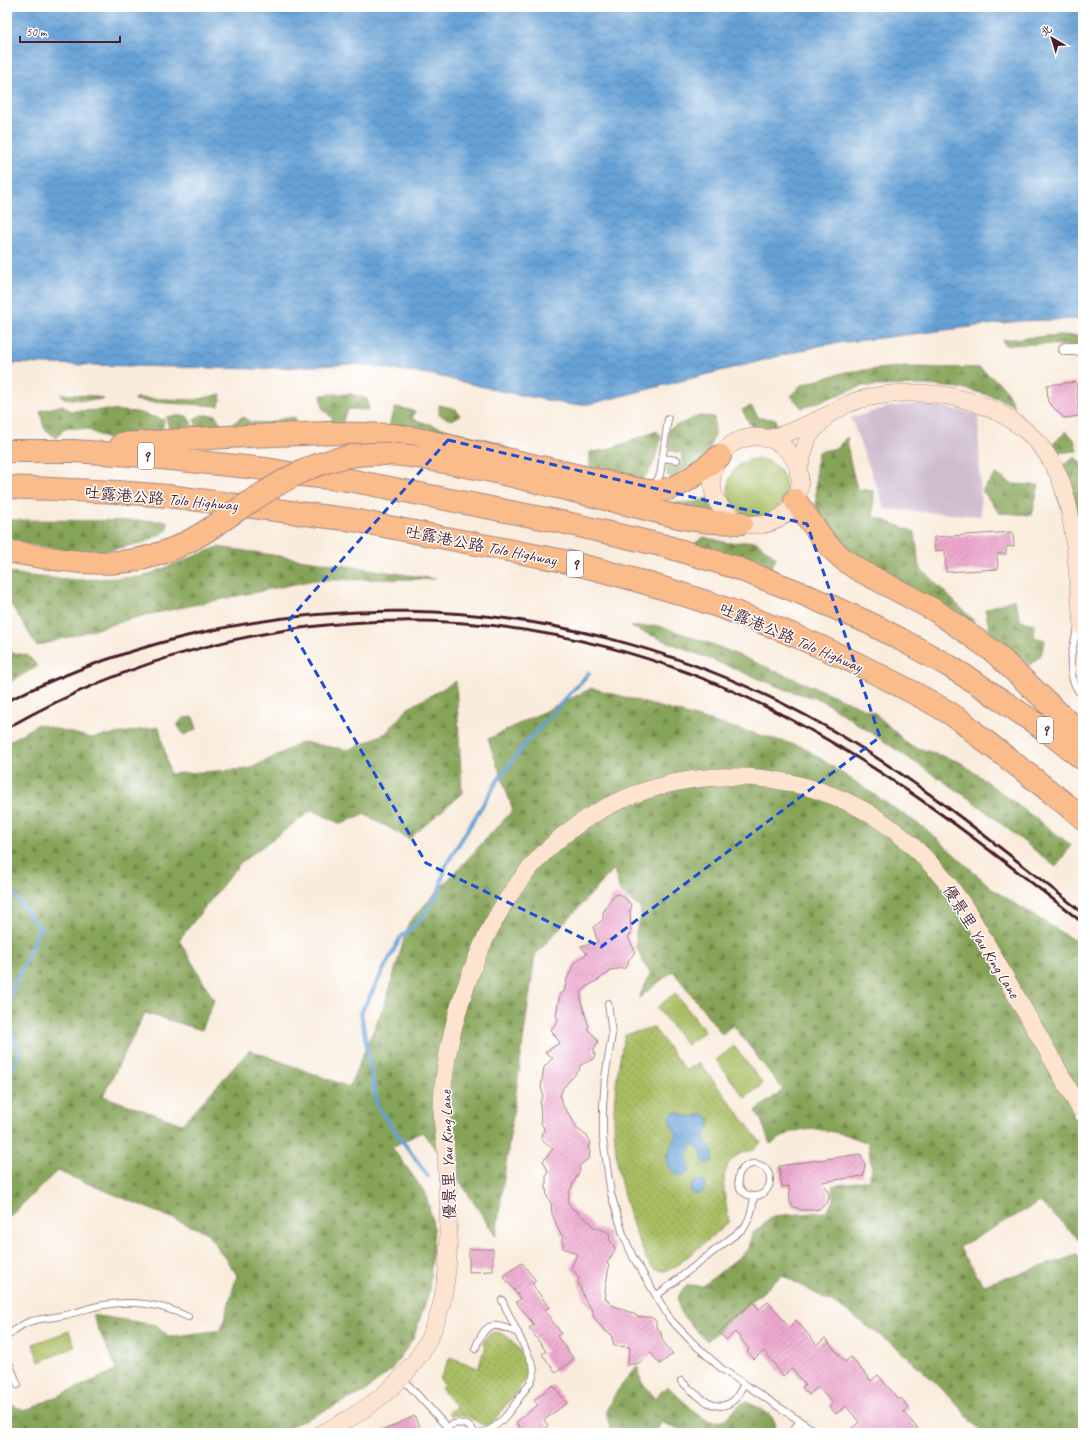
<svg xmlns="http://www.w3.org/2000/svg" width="1090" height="1440" viewBox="0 0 1090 1440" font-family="Caveat,'LXGW WenKai TC',sans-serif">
	<defs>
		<pattern id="forest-firs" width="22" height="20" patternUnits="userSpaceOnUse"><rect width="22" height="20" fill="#86a458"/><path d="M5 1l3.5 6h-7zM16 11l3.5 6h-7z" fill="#708549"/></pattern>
		<pattern id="park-dots" width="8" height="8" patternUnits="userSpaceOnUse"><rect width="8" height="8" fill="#a8bd62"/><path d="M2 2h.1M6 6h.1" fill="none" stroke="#8b9951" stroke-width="1.8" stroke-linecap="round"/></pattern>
		<pattern id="water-waves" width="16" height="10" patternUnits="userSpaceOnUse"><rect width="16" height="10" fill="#66a1d6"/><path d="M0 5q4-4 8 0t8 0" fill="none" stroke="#5683ae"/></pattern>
		<pattern id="building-hatch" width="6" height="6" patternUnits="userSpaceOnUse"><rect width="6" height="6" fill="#eea8cf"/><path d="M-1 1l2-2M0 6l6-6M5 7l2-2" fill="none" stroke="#c388a8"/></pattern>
	</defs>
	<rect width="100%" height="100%" fill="#fff"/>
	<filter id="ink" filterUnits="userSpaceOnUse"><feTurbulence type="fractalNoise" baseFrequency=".025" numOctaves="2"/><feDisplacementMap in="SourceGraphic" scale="8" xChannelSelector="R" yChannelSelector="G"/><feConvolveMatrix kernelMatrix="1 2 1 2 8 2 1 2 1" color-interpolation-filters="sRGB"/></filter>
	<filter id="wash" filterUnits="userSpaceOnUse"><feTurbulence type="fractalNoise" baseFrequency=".012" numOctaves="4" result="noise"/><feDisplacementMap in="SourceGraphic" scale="16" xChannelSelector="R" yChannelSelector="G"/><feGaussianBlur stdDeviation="0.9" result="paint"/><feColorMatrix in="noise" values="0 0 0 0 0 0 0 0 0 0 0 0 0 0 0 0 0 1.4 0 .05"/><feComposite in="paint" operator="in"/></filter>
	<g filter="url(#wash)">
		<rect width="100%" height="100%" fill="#f9ecdc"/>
		<!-- industrial -->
		<path fill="#cfbdcf" d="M925 403 978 414 981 516 885 509 851 418 889 407Z"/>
		<!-- grass -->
		<path fill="#a8bd62" stroke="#796e46" d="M728 488a29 29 0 1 1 58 0a29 29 0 1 1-58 0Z
			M675 993 705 1031 687 1045 657 1008Z
			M734 1046 763 1084 745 1098 716 1060Z
			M69 1331 75 1347 39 1362 33 1344Z"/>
		<!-- forest -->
		<path fill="url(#forest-firs)" stroke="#686242" d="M1060 335 1083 336V346L1038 344 1005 345 1002 340Z
			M898 367 980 368 1004 387 1014 406 995 397 967 389 927 385 862 386 802 408 791 396 801 385 845 372Z
			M61 394 94 396 104 399C90 401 77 400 63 398Z
			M221 394 219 406 147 402 134 400 135 398 195 400Z
			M333 394H351L367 399 369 410 349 409 343 419 346 431 333 430 332 418 323 409 321 395Z
			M63 405 70 411 107 410 137 412 164 420 162 433 111 441 87 429 65 428 56 438 44 428 40 411Z
			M439 405 456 409 460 416 451 420 439 415Z
			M751 406 759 418 776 419V428L759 433 751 426 742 410Z
			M396 407 415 411 412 419 462 434 500 443 518 456 389 429 391 418Z
			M202 415H215L222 425 218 432 201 434 194 419Z
			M173 416H187L192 424 184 432 170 433 166 417Z
			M698 416 714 417 715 434 712 441 708 458 672 480 667 475V466L681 467 682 453 669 451V429Z
			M242 417 251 422 270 423 283 418 295 417V426L235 430 231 425Z
			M657 431 661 437C656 457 655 466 641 481L590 469V452L606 450Z
			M1066 431 1074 439 1077 451 1055 453 1054 443Z
			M847 437 849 456 857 489 874 491 873 516 915 532 919 567 974 621 956 618 879 566 836 543 816 507V468L818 452 837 448Z
			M1075 457 1083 466V514L1065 515 1056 494 1061 467Z
			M996 474 1012 484 1039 485 1032 515 999 513 982 490Z
			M709 497 715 510 707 516 667 503 696 502Z
			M7 520 167 521V530L146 542 105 551H73L7 541Z
			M704 537 728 543 755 541 776 557 771 569 759 567 694 544Z
			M218 547 435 579 314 580 141 616 37 646 7 598V572L28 576 77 580 142 577Z
			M1014 599 1021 621 1035 624 1034 637 1045 640 1041 655 1031 665 992 639 985 610 994 606Z
			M659 626 712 644 875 713 909 745 960 762 1071 845 1056 867 970 799 822 700 787 690 631 627Z
			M7 652 27 655 38 666 7 684Z
			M456 681 462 793 409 839 364 814 341 824 312 810 240 863 179 940 214 1000 202 1030 145 1013 103 1096 182 1124 250 1050 349 1087 386 1001 409 922 513 810 488 739 592 688 803 747 927 830 995 891 1083 946V1243L1040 1202 959 1247 983 1285 1077 1255 1083 1264V1433H982C942 1384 894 1342 841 1308 822 1296 801 1286 782 1275L707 1341C698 1332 677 1314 678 1300 678 1294 683 1289 688 1285L703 1286 749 1249 751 1235 773 1216 825 1212 834 1200 832 1186 868 1180 872 1170 868 1143 844 1134 816 1129 793 1131 770 1144 761 1120 755 1111 783 1090 733 1025 722 1034 673 971 639 998 650 974 649 970 642 960 636 946V931L641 916V911L639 907 620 892 614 869 535 955 496 1236 450 1167 422 1132 392 1147 426 1194 434 1229 429 1292 413 1339 391 1370 364 1392 277 1433H7V1402L24 1411 117 1370 92 1315 157 1325 169 1337 221 1330 237 1275 206 1232 57 1171 7 1219V743L38 724 91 738 159 727 170 774 249 769 303 742 348 750 386 733 407 709Z
			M193 717 197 729 184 735 177 725 183 718Z
			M637 1366 641 1381 655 1398 667 1386C676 1394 697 1415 707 1420 715 1423 724 1421 730 1415 736 1410 738 1403 746 1402 759 1407 782 1417 774 1433H687L661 1422 656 1433H611L606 1411 617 1391Z"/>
		<!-- park -->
		<path fill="url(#park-dots)" stroke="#796e46" d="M653 1027 686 1071 699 1062 761 1143C759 1145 756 1148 754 1149 748 1152 742 1152 736 1156 716 1170 726 1202 729 1222L678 1265C671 1270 663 1273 655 1269 647 1264 644 1254 641 1246 623 1203 613 1157 614 1110 615 1084 619 1060 625 1035Z
			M495 1332C504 1332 512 1340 517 1347 522 1354 529 1364 528 1373 527 1381 502 1410 495 1419 485 1431 480 1422 470 1418 463 1415 457 1415 450 1416L448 1413 456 1407 441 1388 444 1385 440 1379 450 1357 478 1368 485 1347 483 1345C485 1338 487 1334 495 1332Z"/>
		<!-- water -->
		<path fill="url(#water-waves)" stroke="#586080" d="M7 7H1083V319L1020 321 823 345 590 404 572 405 500 391 429 374 355 364 255 369 7 363Z
			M674 1112H677L690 1117C698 1116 704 1111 710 1119 711 1127 704 1130 705 1138 706 1148 716 1146 712 1161L707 1164 704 1163 701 1158 702 1152 695 1146H691L687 1157 690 1169C688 1173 685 1176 681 1176 677 1176 675 1174 673 1172 656 1156 675 1148 675 1135 676 1128 669 1125 669 1118Z
			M701 1180 704 1181 706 1183 705 1189 700 1194H693L691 1192C689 1185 694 1181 701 1180Z"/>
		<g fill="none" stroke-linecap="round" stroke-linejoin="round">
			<!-- stream -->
			<path stroke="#66a1d6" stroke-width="4" d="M7 891 13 894 40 929 7 1002
				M7 1020 20 1053 7 1079
				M428 1176 377 1106 361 1013 400 938 421 919 438 894 446 865 498 780 528 740 589 673"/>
		</g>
		<g id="blocks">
			<!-- building -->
			<path fill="url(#building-hatch)" d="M1076 382 1079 416 1064 418 1048 402 1047 385Z
				M1013 532 1014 546 1006 547V554H997L998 569 946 572 945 550 935 551 934 537Z
				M618 894 625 898 632 906 630 910 631 934 628 937 635 951 633 955 629 959 628 965 625 968 610 970 609 973 588 986 581 992V1002L589 1026 587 1028 596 1038 598 1042 594 1049 595 1055 593 1059 579 1066 580 1069 563 1088 560 1096 562 1104 576 1125V1128L588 1137 590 1141 588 1147 590 1152 589 1158 579 1166 580 1170 569 1192 568 1203 573 1209 592 1224 593 1227 606 1231 609 1233 610 1241 614 1245 615 1250 607 1263 609 1266 605 1290 606 1294 605 1298 612 1305 636 1315 637 1317H650L654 1319 656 1322V1327L661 1332 662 1340 673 1354 660 1364 651 1353 639 1363 627 1365 630 1347 614 1346 611 1334 604 1331V1330L593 1316V1311L586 1302 578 1282 579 1277 571 1268 577 1254 563 1248V1236L560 1233 552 1214 551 1203 547 1197 546 1187V1176L548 1171 543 1161 553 1149 541 1140 544 1128 541 1123 540 1103 543 1095 541 1087 544 1067 553 1058 545 1052 560 1043 551 1030 558 1020 556 1015 560 994 564 992 567 979 575 962 587 954 581 946 598 942 593 927 603 920V913L613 896Z
				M860 1154 865 1164 863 1176 822 1182 829 1194V1198L827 1203 819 1209 813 1210H802L792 1206 790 1202 789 1186 782 1187 779 1166Z
				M469 1249H493V1271L469 1272Z
				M522 1263 536 1281 532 1284 549 1307 544 1310 561 1333 557 1336 574 1359 556 1373 542 1354 546 1351 529 1328 534 1325 516 1302 521 1299 503 1276Z
				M753 1302 759 1309 768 1302 789 1327 796 1320 817 1345 825 1338 845 1362 851 1357 871 1381 878 1375 899 1400 901 1398 909 1408 904 1412 921 1433H846L859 1422 846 1406 836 1414 829 1406 832 1403 818 1387 809 1395 802 1387 805 1384 792 1369 783 1376 776 1368 777 1367 764 1351 754 1359 747 1351 749 1349 735 1332 726 1340 719 1332Z
				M553 1385 567 1403 544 1420 548 1426 539 1433H524L516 1422 538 1405 534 1400Z
				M414 1416 423 1433H378Z"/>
		</g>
	</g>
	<g filter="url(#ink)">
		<use href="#blocks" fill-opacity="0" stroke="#a28684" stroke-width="1"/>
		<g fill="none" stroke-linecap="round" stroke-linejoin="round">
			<!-- lane casing -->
			<g stroke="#a28684" stroke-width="8">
				<path id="lane" d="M662 458 677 460
					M654 486 660 475 668 419
					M1078 627C1073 646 1067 664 1074 683 1077 689 1078 692 1083 696
					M608 1003 612 1034 605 1078 603 1106V1139L611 1194 623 1234 633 1257 670 1319 693 1343 722 1369 818 1433
					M738 1180a16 16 0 1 1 32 0a16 16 0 1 1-32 0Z
					M656 1296 744 1228C751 1217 753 1208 754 1196
					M7 1337C28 1316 39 1321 65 1315 78 1312 91 1307 104 1305 132 1300 162 1304 188 1317
					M475 1349C486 1321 492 1322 518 1333
					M7 1358 18 1385
					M402 1378 447 1427
					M681 1381C695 1393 715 1417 734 1400 738 1396 741 1389 744 1384
					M443 1433C451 1420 467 1420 475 1433
					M482 1433C503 1427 517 1400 530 1383 534 1377 535 1372 533 1365L502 1300
					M791 1433 800 1421"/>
			</g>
			<!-- street casing -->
			<g stroke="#a28684" stroke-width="14">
				<path id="street" d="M1065 349H1083"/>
			</g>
			<!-- secondary casing -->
			<g stroke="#a28684" stroke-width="18">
				<path id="secondary" d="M712 481a44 44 0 1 1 88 0a44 44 0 1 1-88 0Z
					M766 439C788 434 807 425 828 415 840 408 852 401 866 398 943 381 1036 406 1063 487 1078 533 1076 581 1083 628
					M798 472 808 437 824 419
					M322 1433C372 1409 419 1374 437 1319 450 1281 449 1241 448 1202 447 1186 447 1169 446 1153 445 1139 442 1125 442 1111 442 1072 452 1026 465 989 483 936 509 885 550 847 647 756 806 753 906 840 927 858 946 880 962 903 977 926 990 951 1004 975 1031 1021 1057 1068 1083 1114"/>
			</g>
			<!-- highway casing -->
			<g stroke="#a28684" stroke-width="24">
				<path id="highway" d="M122 444 226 437 327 433 394 435 423 440 636 489C642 490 648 491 655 491 680 491 701 470 720 456
					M7 451H73L132 455 266 469 301 475 349 480 562 522 665 546 734 567 801 593 869 623 900 639 949 666 979 685 1047 731 1083 759
					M418 457 492 471 683 518 711 522 741 523
					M7 487 117 492 168 496 298 513 353 520 564 561C675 588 785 625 887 679 912 692 939 705 963 722 969 727 975 733 981 738 1016 764 1049 791 1083 818
					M795 500 826 543 843 559 857 569 936 611 994 652 1083 736
					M7 551C89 565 141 576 214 526"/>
			</g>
			<!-- lane -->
			<use href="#lane" stroke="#fff" stroke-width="6"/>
			<!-- street -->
			<use href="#street" stroke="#fff" stroke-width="12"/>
			<!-- secondary -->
			<use href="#secondary" stroke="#fde4d1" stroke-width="17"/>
			<!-- highway -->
			<use href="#highway" stroke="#fabc8b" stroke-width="22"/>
			<!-- rail -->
			<path stroke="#4a1f2b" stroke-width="3" d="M7 701C262 577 554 581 805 715 906 769 994 843 1083 913
				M7 728C259 585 550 586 803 726 904 781 993 852 1083 923"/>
			<!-- highway-bridge casing -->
			<g stroke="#a28684" stroke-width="24" stroke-linecap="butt">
				<path id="highway-bridge" d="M214 526C264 493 309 456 372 454 387 453 402 455 418 457"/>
			</g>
			<!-- highway-bridge -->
			<use href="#highway-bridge" stroke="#fabc8b" stroke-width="22"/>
		</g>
	</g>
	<!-- marked area -->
	<path fill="none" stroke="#1d4ed8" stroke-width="3" stroke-dasharray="8 5" stroke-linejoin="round" d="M448 440 807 524 880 737 601 947 426 863 287 622Z"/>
	<g text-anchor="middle" stroke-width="3" stroke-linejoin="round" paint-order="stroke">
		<!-- shield labels -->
		<g fill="#fff" stroke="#80626b" stroke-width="1">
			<rect x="138" y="443" width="16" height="26" rx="3"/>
			<rect x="567" y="551" width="16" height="26" rx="3"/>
			<rect x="1037" y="717" width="16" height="26" rx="3"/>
		</g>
		<g font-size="15" font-weight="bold" fill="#4a1f2b">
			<text x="146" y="461">9</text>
			<text x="575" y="569">9</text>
			<text x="1045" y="735">9</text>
		</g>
		<!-- street labels -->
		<g font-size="16" fill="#4a1f2b" stroke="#fff">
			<text transform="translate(161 498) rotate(5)" y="6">吐露港公路 Tolo Highway</text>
			<text transform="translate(481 545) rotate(11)" y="6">吐露港公路 Tolo Highway</text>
			<text transform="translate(791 637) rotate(23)" y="6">吐露港公路 Tolo Highway</text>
			<text transform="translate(982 941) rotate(58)" y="6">優景里 Yau King Lane</text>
			<text transform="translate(447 1155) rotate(-92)" y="6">優景里 Yau King Lane</text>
		</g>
	</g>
	<!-- margin -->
	<rect width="1090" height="1440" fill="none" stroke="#fff" stroke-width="24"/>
	<!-- north arrow -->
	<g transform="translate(1052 38) rotate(322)" stroke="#ffffff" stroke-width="3" paint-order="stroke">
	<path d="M0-3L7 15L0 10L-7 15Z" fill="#4a1f2b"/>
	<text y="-6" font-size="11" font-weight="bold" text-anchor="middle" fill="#4a1f2b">北</text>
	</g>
	<!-- scale -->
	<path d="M20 36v6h100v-6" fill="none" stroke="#4a1f2b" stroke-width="2"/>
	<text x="26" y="36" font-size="12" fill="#4a1f2b" stroke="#ffffff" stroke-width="3" paint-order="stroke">50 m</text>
</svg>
